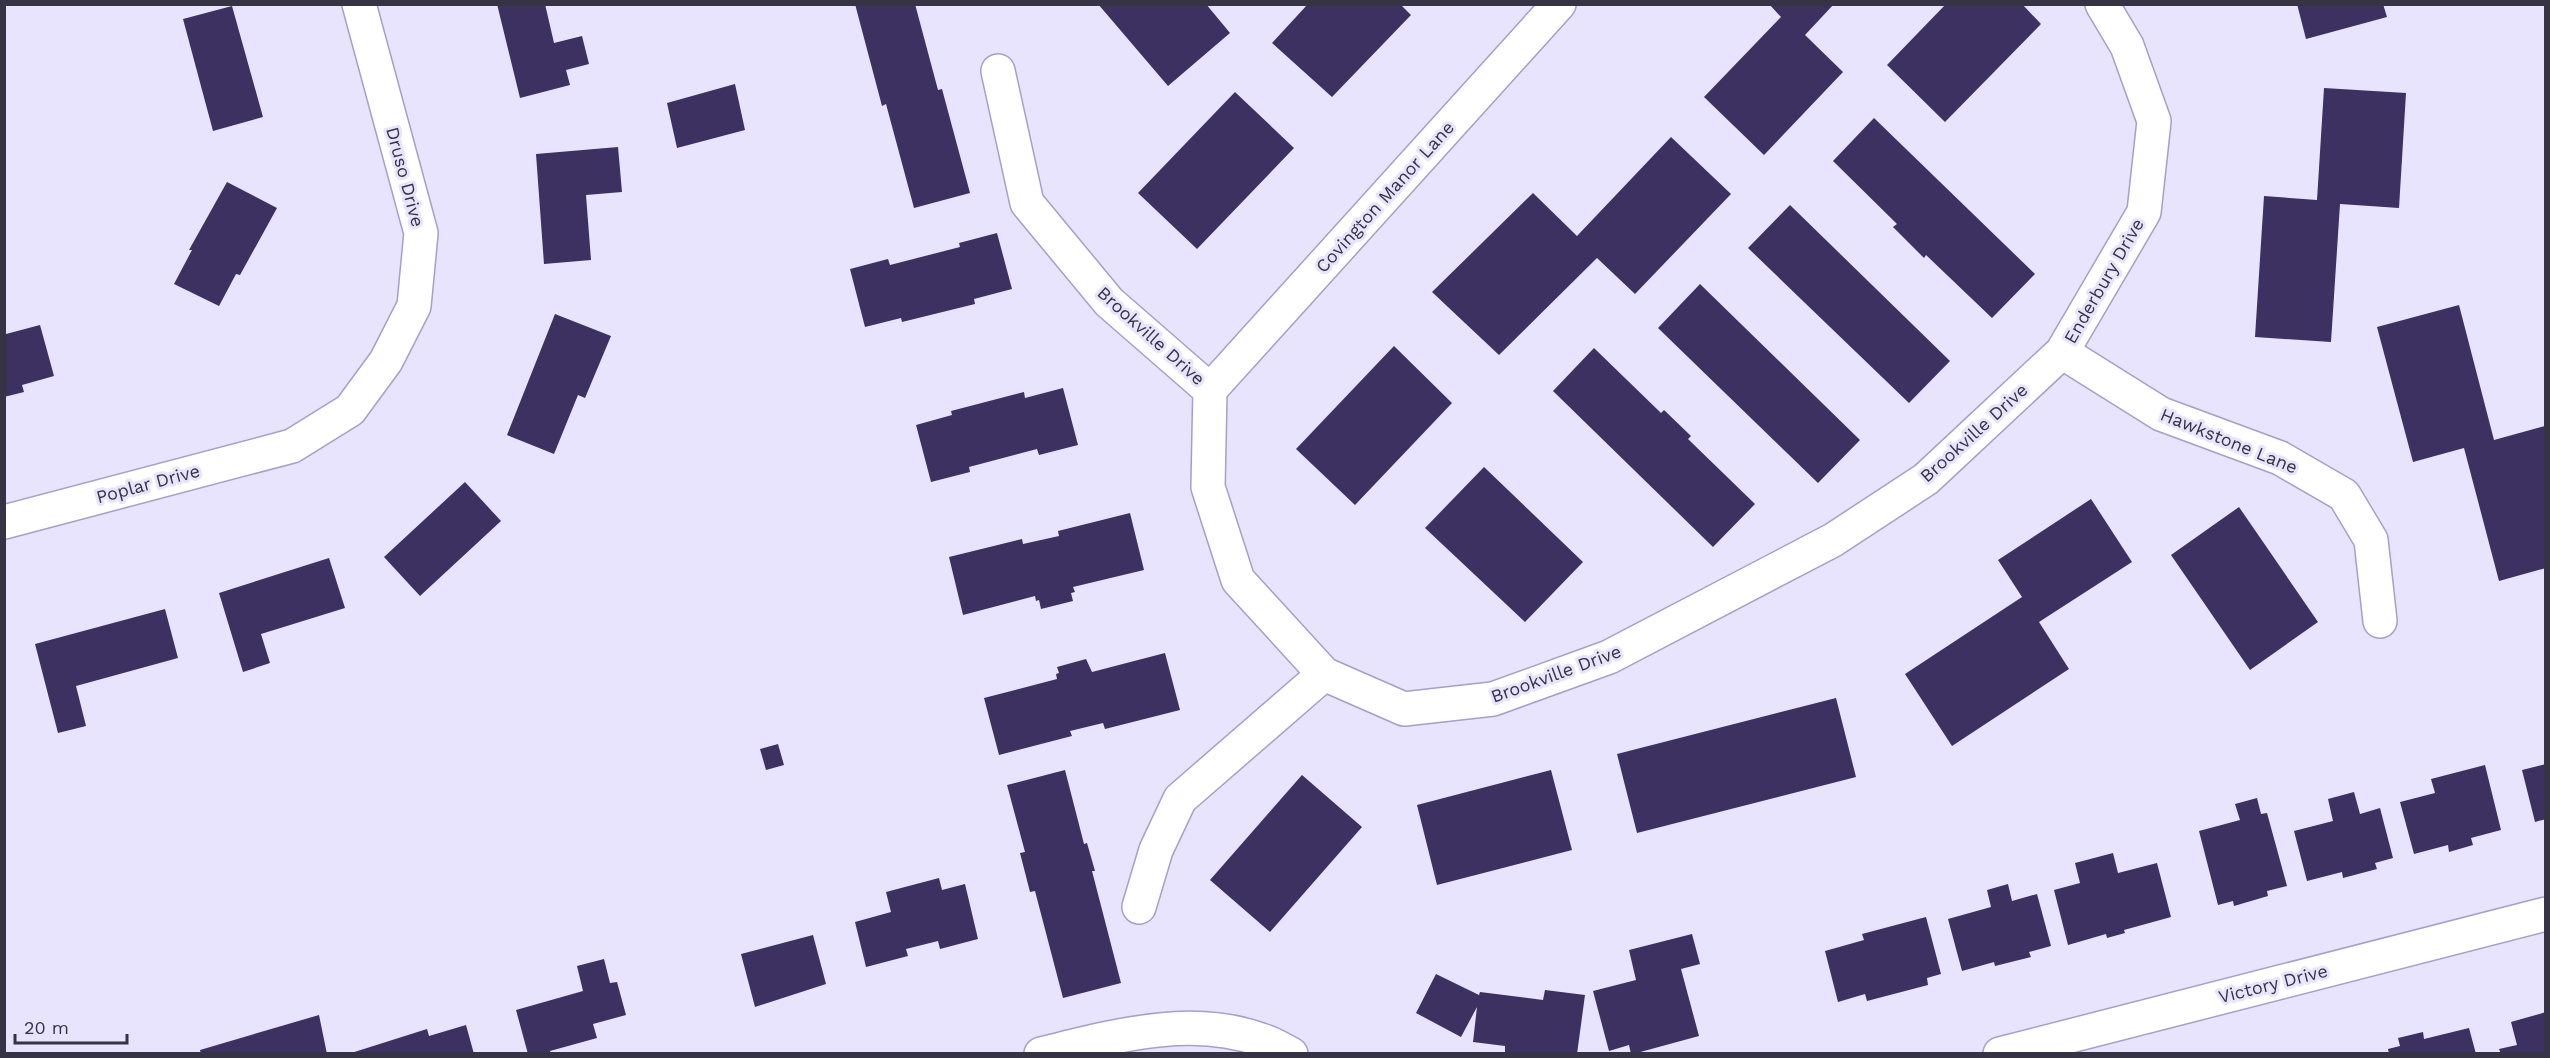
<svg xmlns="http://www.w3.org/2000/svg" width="2550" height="1058" viewBox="0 0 2550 1058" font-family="'Work Sans',sans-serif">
	<rect width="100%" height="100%" fill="#e8e4fe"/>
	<!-- building -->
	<path fill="#3c3161" d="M497 4H545L554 43 582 36 589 64 566 70 570 85 520 98Z
		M855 4H915L938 90 942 89 970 193 914 208 886 104 882 106Z
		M1098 4H1206L1230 33 1168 86Z
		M1308 4H1400L1411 15 1332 97 1272 43Z
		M1769 4H1834L1805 35 1843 72 1764 155 1704 97 1781 17Z
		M1946 4H2022L2041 24 1945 122 1887 65Z
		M2297 4H2383L2387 17 2306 39Z
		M232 6 263 117 213 131 183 19Z
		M735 84 745 130 677 148 667 103Z
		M2324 88 2406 93 2399 208 2340 204 2331 342 2255 337 2264 196 2317 200Z
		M1235 92 1294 148 1197 249 1138 193Z
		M1874 118 2035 274 1992 318 1926 255 1924 258 1893 227 1897 224 1833 161Z
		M1671 137 1731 194 1635 294 1597 258 1499 355 1432 292 1533 193 1577 236Z
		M618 147 622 192 586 195 591 260 544 264 536 154Z
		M227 182 277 208 240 275 236 274 219 306 174 284 192 250H189Z
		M1790 205 1950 361 1909 403 1748 248Z
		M997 233 1012 289 974 299 975 304 902 322 901 318 865 327 850 269 888 259 890 265 960 247 959 243Z
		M1700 284 1860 440 1818 483 1658 328Z
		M2459 305 2494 440 2545 426 2546 428V568L2499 581 2464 448 2413 462 2377 327Z
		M555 314 611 336 585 398 578 395 554 454 507 435Z
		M40 325 54 376 22 385 24 392 4 397V330L6 334Z
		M1394 346 1452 403 1355 505 1296 449Z
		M1594 348 1661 413 1664 410 1691 436 1688 439 1755 504 1713 547 1553 391Z
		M1063 388 1078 445 1039 455 1037 449 969 467 970 472 931 482 916 425 952 415 951 411 1024 392 1025 398Z
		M1484 467 1583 562 1525 622 1425 528Z
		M465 482 501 521 420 596 384 557Z
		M2091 499 2132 562 2039 622 2069 669 1952 746 1905 674 2022 597 1998 560Z
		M2239 507 2318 622 2250 670 2171 555Z
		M1130 513 1144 570 1073 587 1075 592 1071 593 1073 601 1041 609 1039 600 1036 601 1035 596 963 615 949 557 1022 539 1023 544 1059 536 1058 531Z
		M329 558 345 608 261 634 270 663 243 672 219 593Z
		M165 609 178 658 76 686 86 726 58 733 35 644Z
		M1165 653 1180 710 1105 729 1103 723 1070 731 1072 736 999 755 984 698 1057 679 1056 674 1059 673 1057 667 1086 659 1092 672Z
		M1836 698 1856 777 1637 833 1617 754Z
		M778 744 784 765 766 770 760 749Z
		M2546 764V819L2535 822 2522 770Z
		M2485 765 2501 830 2471 838 2473 845 2449 852 2448 845 2414 854 2400 802 2435 793 2431 779Z
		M1065 770 1084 844 1087 843 1095 871H1092L1121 983 1063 998 1035 891 1030 892 1020 853 1025 852 1007 785Z
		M1551 770 1572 850 1437 885 1417 805Z
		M1302 775 1362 827 1270 932 1210 880Z
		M2354 792 2360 814 2380 808 2393 858 2375 863 2377 869 2343 878 2342 872 2307 881 2294 831 2333 821 2328 799Z
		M2257 798 2261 814 2267 813 2287 886 2267 891 2268 896 2234 906 2233 901 2218 905 2199 831 2240 820 2235 804Z
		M2113 853 2118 873 2157 863 2171 917 2124 930 2125 933 2107 938 2106 934 2068 945 2054 890 2080 883 2075 863Z
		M939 878 942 890 965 884 978 939 940 949 938 941 906 949 908 956 866 967 855 922 891 912 886 892Z
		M2008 884 2012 901 2037 894 2051 946 2029 952 2031 957 1995 966 1994 962 1962 971 1948 919 1991 907 1987 890Z
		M1926 917 1941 974 1927 978 1928 985 1867 1001 1865 994 1838 1002 1825 951 1864 940 1862 934Z
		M1692 934 1700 964 1681 969 1699 1036 1633 1054H1631L1629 1045 1609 1051 1593 991 1636 980 1629 950Z
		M813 935 826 984 755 1007 741 954Z
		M604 959 610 983 617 982 626 1015 593 1024 597 1038 550 1051 551 1054H528L516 1010 583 991 577 966Z
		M1436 974 1479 995 1480 992 1543 1000 1545 990 1585 995 1577 1054H1509L1505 1053V1046L1473 1042 1477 1007 1461 1037 1416 1013Z
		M2546 1012V1054H2501L2499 1049 2517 1045 2511 1022Z
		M319 1015 327 1054H201L200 1050Z
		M466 1025 474 1054H348L427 1029 429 1036Z
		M2469 1028 2476 1054H2389L2388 1049 2400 1046 2398 1038 2423 1032 2424 1039Z"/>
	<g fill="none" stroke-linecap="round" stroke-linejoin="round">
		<!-- minor casing -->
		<g stroke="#a69fc9" stroke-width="36">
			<path id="minor" d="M998 71 1027 203 1109 302 1210 390
				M2062 352 2161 414 2280 458 2344 495 2371 540 2380 621
				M1210 390 1208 487 1238 580 1324 674 1404 709 1493 699 1609 657 1833 540 1926 479 2062 352 2144 212 2154 121 2127 46 2102 4
				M1210 390 1559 4
				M4 522 292 446 350 410 386 361 414 306 421 233 359 4
				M1139 907 1156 850 1180 799 1324 674"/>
		</g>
		<!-- tertiary casing -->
		<g stroke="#a69fc9" stroke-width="36">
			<path id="tertiary" d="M1041 1054C1112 1037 1190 1014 1261 1040 1272 1043 1281 1049 1291 1054
				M2000 1054 2546 914"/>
		</g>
		<!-- minor -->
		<use href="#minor" stroke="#fff" stroke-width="33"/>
		<!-- tertiary -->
		<use href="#tertiary" stroke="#fff" stroke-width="33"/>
	</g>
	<g text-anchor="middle" stroke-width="6" stroke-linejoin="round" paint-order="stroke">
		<!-- street labels -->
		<g font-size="18" fill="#363344" stroke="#e8e4fe">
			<text transform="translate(405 177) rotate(75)" y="6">Druso Drive</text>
			<text transform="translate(1385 197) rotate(-48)" y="6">Covington Manor Lane</text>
			<text transform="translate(2104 281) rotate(-60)" y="6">Enderbury Drive</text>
			<text transform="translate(1151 336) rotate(42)" y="6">Brookville Drive</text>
			<text transform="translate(1974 433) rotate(-42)" y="6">Brookville Drive</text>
			<text transform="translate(2229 441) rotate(22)" y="6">Hawkstone Lane</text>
			<text transform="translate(148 484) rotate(-15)" y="6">Poplar Drive</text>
			<text transform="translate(1556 674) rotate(-20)" y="6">Brookville Drive</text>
			<text transform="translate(2273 984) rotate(-14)" y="6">Victory Drive</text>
		</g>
	</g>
	<!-- border -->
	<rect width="2550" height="1058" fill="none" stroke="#363344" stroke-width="12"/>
	<!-- scale -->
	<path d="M15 1034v9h112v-9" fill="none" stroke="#363344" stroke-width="3"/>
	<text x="24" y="1034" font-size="18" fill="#363344" stroke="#e8e4fe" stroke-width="4.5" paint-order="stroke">20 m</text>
</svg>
